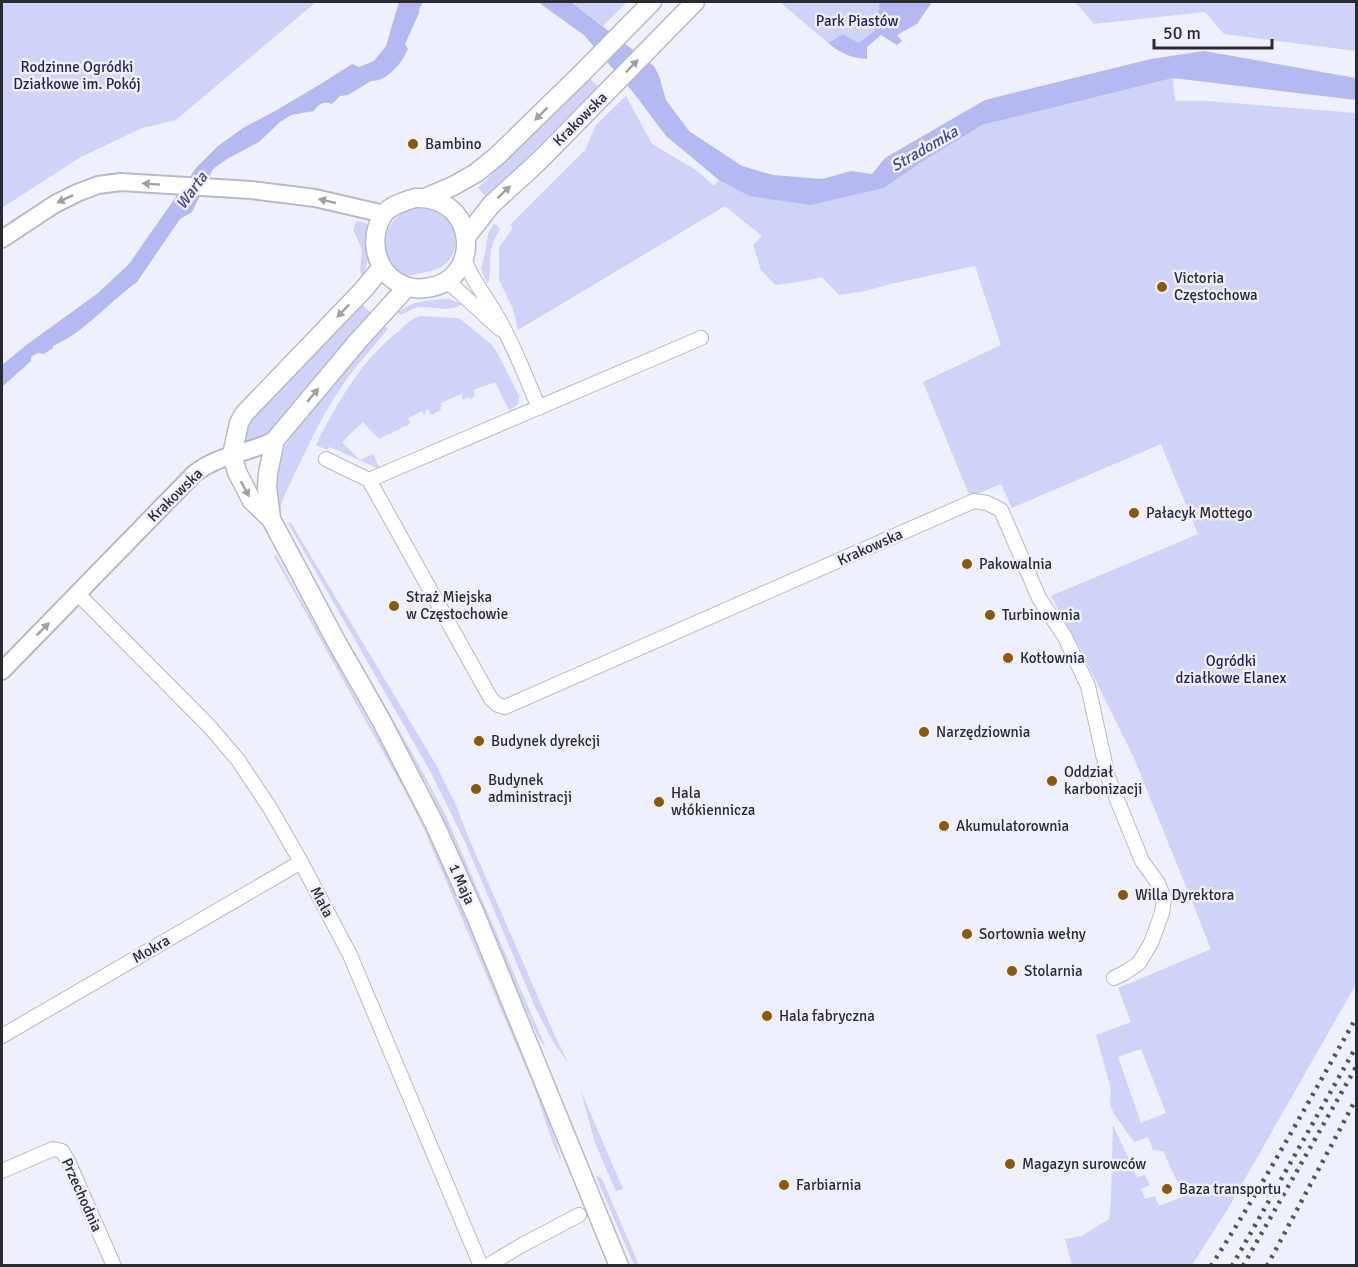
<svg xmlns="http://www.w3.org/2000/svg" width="1358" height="1267" viewBox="0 0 1358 1267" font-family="Signika,sans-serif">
	<rect width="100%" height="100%" fill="#eef0fd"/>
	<!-- green -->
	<path fill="#cfd3f8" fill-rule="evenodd" d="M2 2H316L176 120 142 128 79 158 2 208Z
		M571 2H627L603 26Z
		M780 2H880L874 31 859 43 843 34 828 43Z
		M1075 2H1356V51L1224 34 1205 12 1094 24Z
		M589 78 598 86 487 198 478 188Z
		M1173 78 1175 101H1207L1356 113V984L1229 1207 1192 1265H1072L1065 1239 1082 1236 1109 1219 1111 1200 1113 1125 1137 1177 1145 1175 1150 1185 1141 1189 1145 1199 1155 1196 1159 1206 1184 1196 1163 1151 1153 1150 1148 1137 1134 1142 1114 1114 1110 1104 1111 1089 1096 1035 1131 1022 1118 988 1211 949 1134 758 1076 641 1051 596 1198 534 1161 444 1012 508 1001 484 970 497 923 382 1001 345 975 266 890 284 866 291 839 295 822 277 799 282 775 285 761 270 753 245 762 236 725 206 518 330 513 309 499 280V247L513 228 510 225 585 150 596 125 626 96 652 144 696 170 714 186 719 180 749 196 884 188 919 164 982 125ZM1141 1049 1166 1113 1141 1123 1118 1057Z
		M418 208C424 209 431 209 436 212 457 221 463 251 444 265 437 270 426 272 417 274 404 277 398 278 390 265 382 250 384 229 397 217 402 212 411 210 418 208Z
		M357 221 367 224 369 226 366 246 368 259 363 280 360 270 362 249 353 230Z
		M494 223 500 229C498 234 494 238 493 243 488 256 492 271 488 284L484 277 481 269 485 253 488 234Z
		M449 299 462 304C450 313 433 306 419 307 412 308 407 312 401 315L398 313C413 299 430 301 449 299Z
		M361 303 371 313 358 325 270 431 257 441 242 446 250 419Z
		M420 316 458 318 463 321 492 345 498 354 519 396C520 405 516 406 509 410L495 382 473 390 475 396 470 399 468 397 463 400 461 394 441 403 442 406 440 407 441 410 431 415 428 409 425 411 426 414 424 415 422 411 408 418 410 424 379 439 363 422 342 442 360 460 373 454 379 467 377 468 330 447 327 450 316 445C336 405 359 364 394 335 403 328 409 319 420 316Z
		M385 326 388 329C370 351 351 371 336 395 316 426 301 462 285 494L281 505V515L279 516C276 495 274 477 281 456 290 430 326 394 345 371 358 356 370 339 385 326Z
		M289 522 291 523 435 763 456 805 467 834 555 1036 569 1064 553 1042 535 1007 465 842 430 771 289 525Z
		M276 555 399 775 437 849 541 1096 561 1158 560 1159 551 1138 534 1087 423 827 408 797 274 556Z
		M354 651 419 765 446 816 546 1048 538 1037 444 820 427 785 352 652Z
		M580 1089 623 1189 616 1191 595 1143Z
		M599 1176 602 1179 639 1265H634L596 1177Z"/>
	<!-- water -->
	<path fill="#b4b9f2" d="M399 2H423L419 9V13L405 44 408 49C403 62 387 82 371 81L348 95 340 96 332 104C323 101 319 104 314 111L291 115 280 122 259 142 227 159 213 169 192 212 180 219 137 282C109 302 85 332 53 346V348L44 354 38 353 31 357V361L2 387V365L25 346 98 293 129 264 196 168 218 146 243 128 275 111 319 85 352 64 359 67 374 61 386 46Z
		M538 2H571L654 66 659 76 666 100 689 131 742 166 773 175 822 179 851 171 872 174 885 158 985 100 1151 59 1204 51 1356 78V100L1173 78 982 125 919 164 884 188 811 205 749 196 719 180 666 136 633 92 584 35Z
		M880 2H932L917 24 897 35 902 41 897 45 881 35 867 47V59C851 58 840 53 828 43L843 34 859 43 874 31Z"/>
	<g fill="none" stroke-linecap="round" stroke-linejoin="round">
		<!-- minor casing -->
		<g stroke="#b7b9c8" stroke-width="16">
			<path id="minor" d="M464 259C471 278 483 293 494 311 512 341 525 375 539 408
				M444 282 454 287 500 329
				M326 459 369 480 491 699 498 705 505 707 974 501 987 503 1001 510 1039 598 1065 637 1088 686 1108 777 1142 861 1158 883 1164 898 1162 913 1151 943 1139 963 1126 972 1114 978
				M369 480 701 338
				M77 593 209 726 238 760 270 808 301 862 350 955 481 1266
				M2 1036 301 862
				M2 1171 53 1149 62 1151 68 1161 114 1266
				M487 1266 522 1245 579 1215"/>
		</g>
		<!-- tertiary casing -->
		<g stroke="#b7b9c8" stroke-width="20">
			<path id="tertiary" d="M2 239 55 204 77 193 98 185 121 182 251 190 315 198 384 214
				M2 671 194 474C219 454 247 454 275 440"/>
		</g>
		<!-- secondary casing -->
		<g stroke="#b7b9c8" stroke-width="21">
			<path id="secondary" d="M415 198C479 195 483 282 426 288 386 293 362 249 383 215 389 206 405 201 415 198Z
				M425 198 453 186 476 173 497 156 582 73 652 2
				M466 237 491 205 539 161 695 2
				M382 267 364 289 244 414 239 423 232 455 237 472 252 501 271 519 336 641 381 720 435 825 476 916 619 1266
				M271 519 267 488 268 473 275 440 358 341 407 287"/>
		</g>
		<!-- minor -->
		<use href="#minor" stroke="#fff" stroke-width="14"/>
		<!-- tertiary -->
		<use href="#tertiary" stroke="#fff" stroke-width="16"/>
		<!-- secondary -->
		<use href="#secondary" stroke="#fff" stroke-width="18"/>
		<!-- rail -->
		<path stroke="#53555c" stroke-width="4.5" stroke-dasharray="3 6" stroke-linecap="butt" d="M1211 1266C1263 1185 1309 1101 1356 1018
			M1232 1266 1356 1047
			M1243 1266 1356 1067
			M1267 1266 1356 1099"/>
	</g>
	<!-- one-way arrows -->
	<defs><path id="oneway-solid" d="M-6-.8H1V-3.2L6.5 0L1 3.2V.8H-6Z" transform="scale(1.5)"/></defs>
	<g fill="#9fa0a2">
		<use href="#oneway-solid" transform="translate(632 66) rotate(-46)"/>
		<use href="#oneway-solid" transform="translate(541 114) rotate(135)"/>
		<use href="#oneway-solid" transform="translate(151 184) rotate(-176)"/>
		<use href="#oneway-solid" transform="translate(504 192) rotate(-43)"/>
		<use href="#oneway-solid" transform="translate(65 199) rotate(154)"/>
		<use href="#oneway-solid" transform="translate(327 201) rotate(-167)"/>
		<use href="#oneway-solid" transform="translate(343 311) rotate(134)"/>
		<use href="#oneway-solid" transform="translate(313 395) rotate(-50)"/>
		<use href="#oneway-solid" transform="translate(245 489) rotate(62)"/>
		<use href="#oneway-solid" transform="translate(43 629) rotate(-45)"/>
	</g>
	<!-- markers -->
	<g fill="#8c5905" stroke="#eef0fd" stroke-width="2">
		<circle cx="413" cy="144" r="6"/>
		<circle cx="1162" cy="287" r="6"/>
		<circle cx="1134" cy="513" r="6"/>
		<circle cx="967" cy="564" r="6"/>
		<circle cx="394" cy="606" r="6"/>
		<circle cx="990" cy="615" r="6"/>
		<circle cx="1008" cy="658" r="6"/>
		<circle cx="924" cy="732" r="6"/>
		<circle cx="479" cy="741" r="6"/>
		<circle cx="1052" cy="781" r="6"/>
		<circle cx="476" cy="789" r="6"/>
		<circle cx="659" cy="802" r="6"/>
		<circle cx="944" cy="826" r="6"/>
		<circle cx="1123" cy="895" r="6"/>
		<circle cx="967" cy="934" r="6"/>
		<circle cx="1012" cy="971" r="6"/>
		<circle cx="767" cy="1016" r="6"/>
		<circle cx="1010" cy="1164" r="6"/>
		<circle cx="784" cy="1185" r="6"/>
		<circle cx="1167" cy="1189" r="6"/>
	</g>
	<g text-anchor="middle" stroke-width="5" stroke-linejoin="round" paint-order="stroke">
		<!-- park labels -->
		<g font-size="15" fill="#241e5f" stroke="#eef0fd">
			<text x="857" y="26">Park Piastów</text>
			<text x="77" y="72">Rodzinne Ogródki<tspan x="77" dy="17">Działkowe im. Pokój</tspan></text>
			<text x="1231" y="666">Ogródki<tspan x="1231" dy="17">działkowe Elanex</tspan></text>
		</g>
		<!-- street labels -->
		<g font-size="15" fill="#2a2b31" stroke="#eef0fd">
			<text transform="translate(580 119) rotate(-45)" y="5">Krakowska</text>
			<text transform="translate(175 495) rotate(-44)" y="5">Krakowska</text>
			<text transform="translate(870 547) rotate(-24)" y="5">Krakowska</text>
			<text transform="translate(462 884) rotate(66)" y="5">1 Maja</text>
			<text transform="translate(322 902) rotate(62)" y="5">Mała</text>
			<text transform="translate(151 949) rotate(-30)" y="5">Mokra</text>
			<text transform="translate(82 1195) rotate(66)" y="5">Przechodnia</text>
		</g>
		<!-- poi labels -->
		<g font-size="15" fill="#2a2b31" stroke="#eef0fd" text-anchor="start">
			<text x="425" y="149">Bambino</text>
			<text x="1174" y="283">Victoria<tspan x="1174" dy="17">Częstochowa</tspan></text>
			<text x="1146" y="518">Pałacyk Mottego</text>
			<text x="979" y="569">Pakowalnia</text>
			<text x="406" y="602">Straż Miejska<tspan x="406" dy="17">w Częstochowie</tspan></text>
			<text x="1002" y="620">Turbinownia</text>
			<text x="1020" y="663">Kotłownia</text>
			<text x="936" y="737">Narzędziownia</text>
			<text x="491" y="746">Budynek dyrekcji</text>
			<text x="1064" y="777">Oddział<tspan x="1064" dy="17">karbonizacji</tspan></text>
			<text x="488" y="785">Budynek<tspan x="488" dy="17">administracji</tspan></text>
			<text x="671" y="798">Hala<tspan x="671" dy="17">włókiennicza</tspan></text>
			<text x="956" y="831">Akumulatorownia</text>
			<text x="1135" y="900">Willa Dyrektora</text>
			<text x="979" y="939">Sortownia wełny</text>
			<text x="1024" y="976">Stolarnia</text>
			<text x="779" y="1021">Hala fabryczna</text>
			<text x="1022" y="1169">Magazyn surowców</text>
			<text x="796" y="1190">Farbiarnia</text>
			<text x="1179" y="1194">Baza transportu</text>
		</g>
		<!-- water labels -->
		<g font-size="16" font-style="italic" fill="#47478c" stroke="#eef0fd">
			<text transform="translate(924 148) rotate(-30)" y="6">Stradomka</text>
			<text transform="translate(191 190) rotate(-54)" y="6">Warta</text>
		</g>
	</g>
	<!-- border -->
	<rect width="1358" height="1267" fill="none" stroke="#2a2b31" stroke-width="6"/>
	<!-- scale -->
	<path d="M1154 39v9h118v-9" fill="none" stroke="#2a2b31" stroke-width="3"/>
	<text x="1163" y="39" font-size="18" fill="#2a2b31" stroke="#eef0fd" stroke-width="4.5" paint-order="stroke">50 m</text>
</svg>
